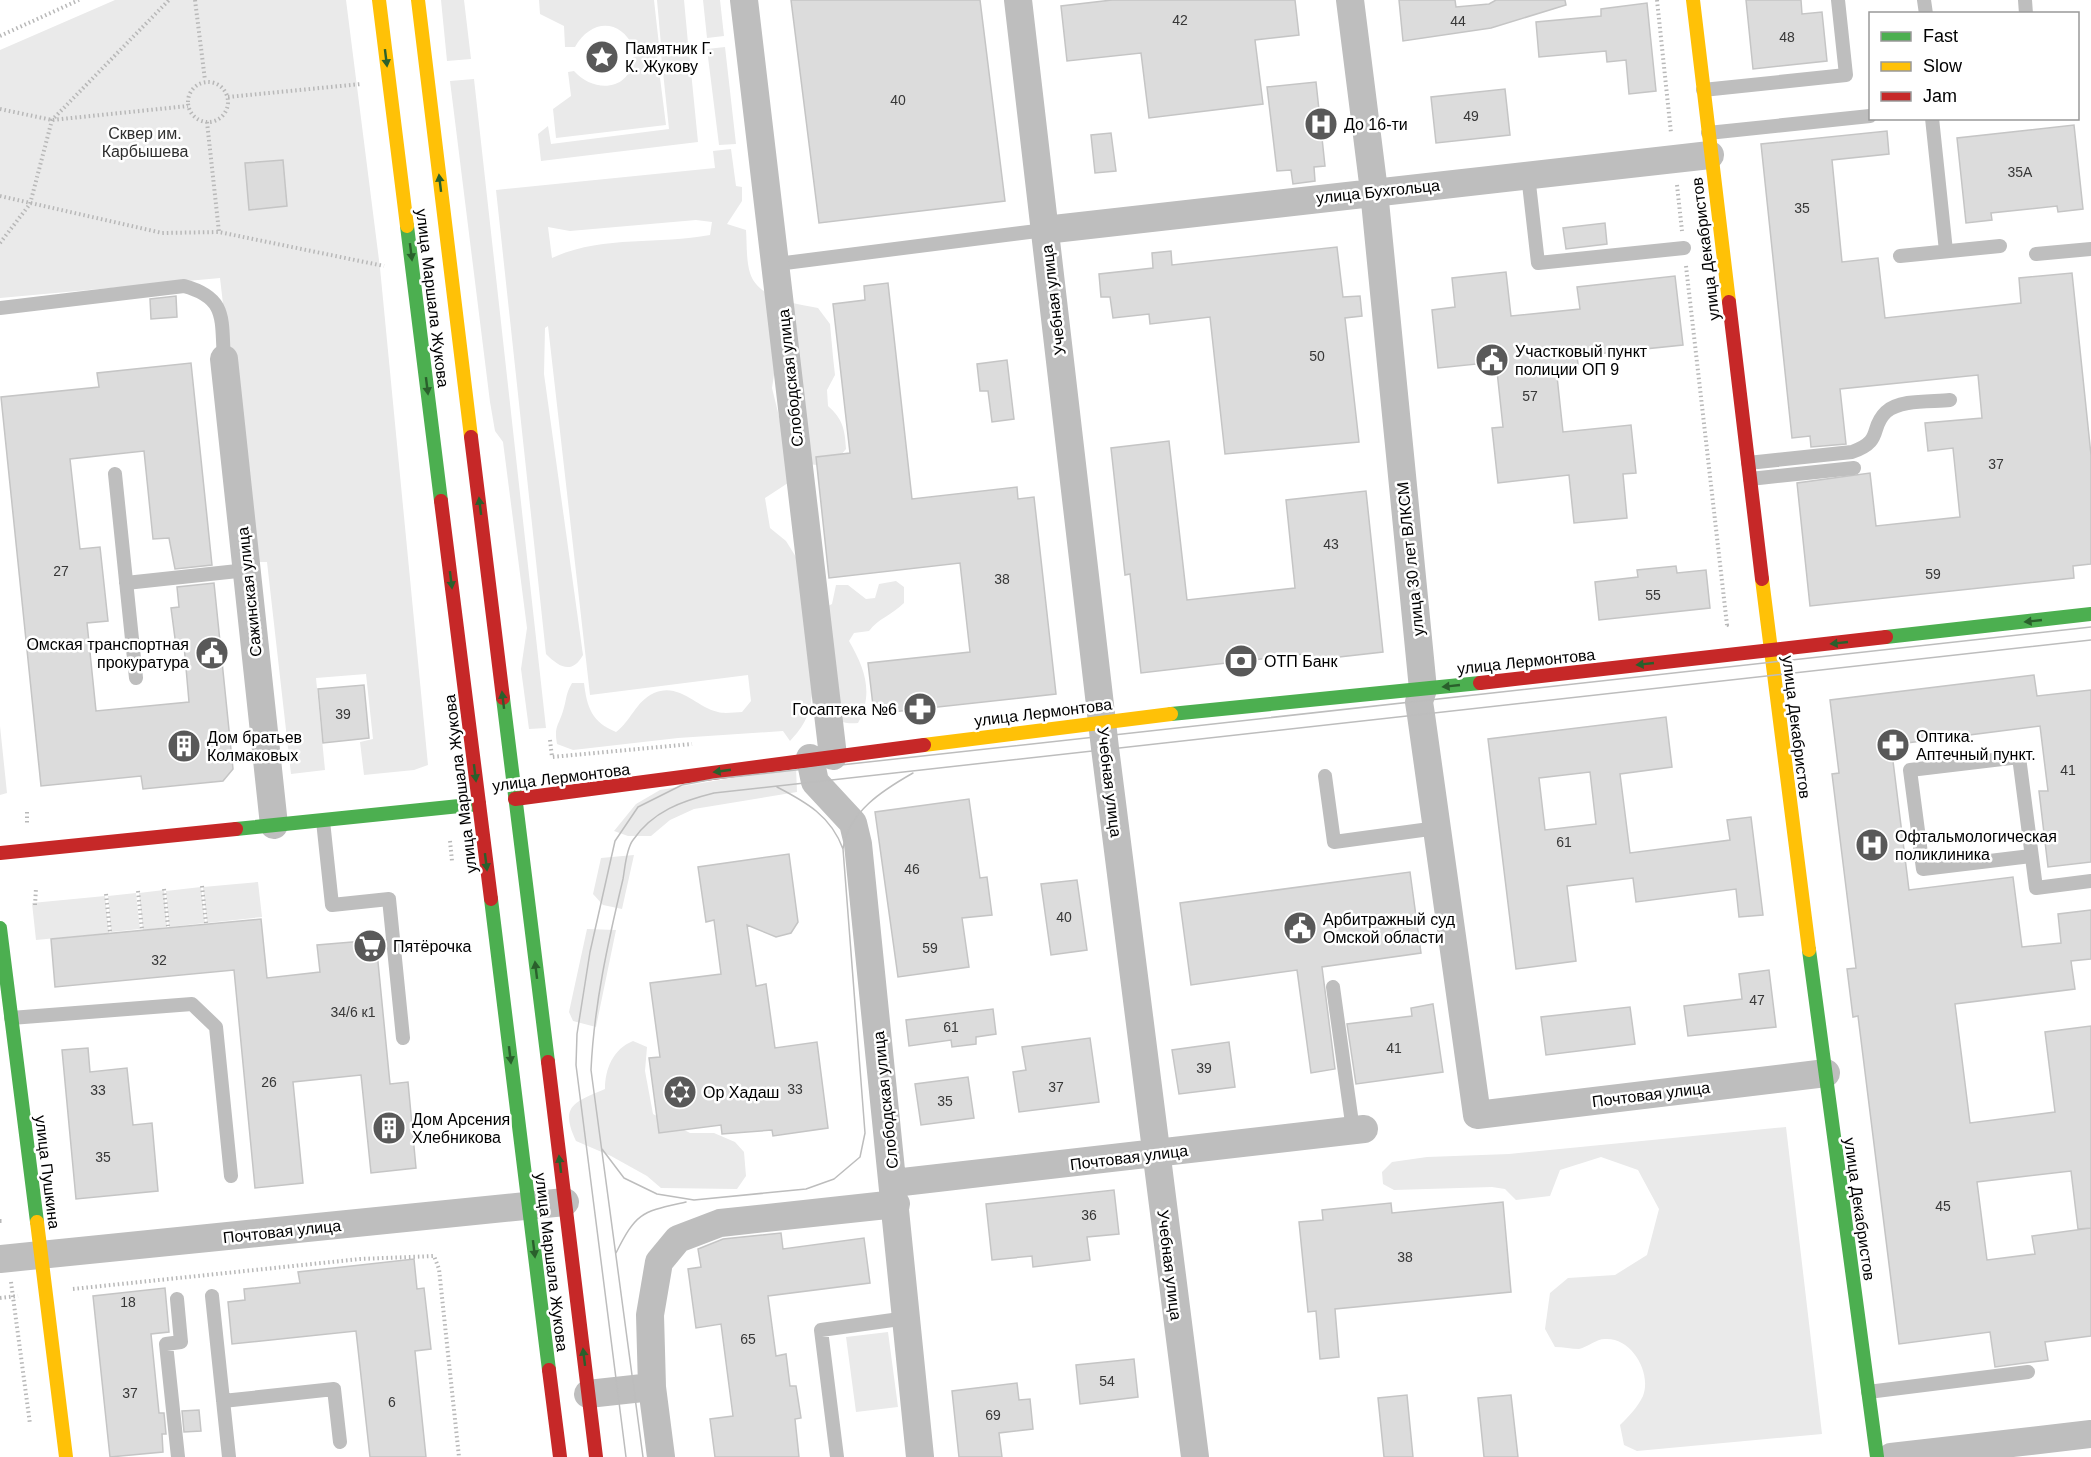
<svg xmlns="http://www.w3.org/2000/svg" width="2091" height="1457" viewBox="0 0 2091 1457" font-family="Arial,sans-serif">
	<rect width="100%" height="100%" fill="#fff"/>
	<!-- green -->
	<path fill="#eaeaea" fill-rule="evenodd" d="M115 0H346L380 268 428 765 414 770 364 775 360 742 373 739 366 674 316 678 325 770 291 774 267 562H253L220 278 0 298V50Z
		M441 0H464L471 59 447 61Z
		M539 0H654L659 45 634 48C620 18 591 19 575 47H565L564 26 540 14Z
		M657 0H684L688 43 661 45Z
		M703 0H720L724 36 707 38Z
		M725 47 736 144 719 145 707 49Z
		M689 51 698 142 541 161 538 134 548 126 551 144 669 129 661 53Z
		M657 54 666 125 556 138 553 109 571 96 568 72 574 71C593 93 631 92 633 57Z
		M474 79 546 728 529 729 521 669 527 628 503 442 495 431 490 402 450 81Z
		M731 149 736 186 742 187V201L727 224 746 230C747 243 746 260 750 273 758 299 796 304 818 308L830 324 833 357 835 375 827 390 828 406C843 419 845 430 846 449L831 467 809 464 782 372 774 375 772 388 785 441 788 483 765 498 770 528 786 541 801 565 806 615 804 629 811 646 824 608 832 604 836 585H848L866 599 875 598 879 584 896 581 904 587V603C892 615 879 618 869 631L854 633 849 641C865 669 874 693 858 723 835 726 826 710 812 694 810 715 804 726 790 741L783 731 678 738 573 750 557 744C554 726 558 727 563 711 567 699 565 695 572 683H584C587 708 592 722 616 732 632 720 635 702 654 693 679 682 696 707 718 712 725 714 735 712 742 712L751 701 748 675 590 695 548 326 545 328 544 374 583 655C572 675 559 667 546 654L496 190 715 168 713 151ZM696 220 712 222 710 235C658 245 601 235 552 258L548 227 570 231Z
		M0 726 7 793 0 795Z
		M796 767 797 792 694 809 670 820 651 836H628L614 831 636 804 660 790Z
		M634 855 622 909 603 905 593 894 601 858Z
		M258 882 262 917 207 923 203 887Z
		M201 887 205 923 169 927 166 891Z
		M164 890 167 927 143 930 139 893Z
		M136 893 140 929 111 932 108 896Z
		M105 896 109 933 36 940 32 903Z
		M587 929 616 930 596 1027 573 1021 569 1012Z
		M633 1041 647 1047 645 1071 653 1114 690 1133H714L735 1142 744 1152 746 1176 737 1189 661 1188 647 1176 611 1156 576 1141C559 1105 575 1102 605 1089 605 1069 613 1049 633 1041Z
		M1786 1127 1822 1434 1637 1451 1624 1445 1620 1425C1628 1417 1638 1407 1643 1396 1652 1372 1631 1337 1605 1339 1596 1339 1588 1347 1579 1349 1572 1349 1563 1347 1555 1347L1545 1329 1550 1293 1568 1278 1615 1275 1647 1255 1659 1209 1638 1170 1601 1157 1560 1170 1550 1196 1516 1200 1505 1189 1492 1187 1394 1190 1383 1184 1382 1172 1392 1162 1427 1157 1509 1154Z
		M888 1332 898 1407 856 1412 846 1337Z"/>
	<!-- building -->
	<path fill="#dcdcdc" stroke="#c5c5c5" stroke-width="1.5" fill-rule="evenodd" d="M791 0H980L1005 201 819 223Z
		M1112 0H1295L1299 35 1255 40 1263 104 1149 118 1141 53 1067 61 1061 6Z
		M1399 0H1455L1456 7 1489 4 1496 0H1565L1566 5 1491 28 1403 41Z
		M1746 0H1801L1802 14 1822 12 1827 61 1753 69Z
		M1647 3 1656 91 1629 94 1626 60 1607 62 1606 51 1539 57 1536 22 1601 16V9Z
		M1316 82 1325 166 1314 167 1315 181 1293 184 1291 170 1277 171 1267 87Z
		M1505 89 1510 135 1436 143 1431 97Z
		M2074 125 2083 209 2058 212 2057 206 1991 213 1992 220 1966 223 1957 138Z
		M1887 131 1889 154 1832 160 1842 262 1878 258 1885 318 2021 303 2019 278 2072 273 2091 455V564L2073 566 2074 578 1810 606 1797 483 1870 473 1876 526 1960 517 1953 448 1928 451 1925 423 1982 418 1978 375 1840 389 1846 444 1811 447 1810 436 1792 438 1761 144Z
		M1111 133 1116 171 1095 173 1091 135Z
		M283 160 287 206 249 210 245 163Z
		M1605 223 1607 244 1566 249 1563 228Z
		M1337 247 1343 297 1360 296 1362 316 1345 318 1359 442 1225 454 1210 317 1150 324 1149 314 1113 318 1110 297H1101L1099 274 1153 268 1152 253 1171 251 1172 265Z
		M1506 272 1511 316 1580 309 1577 287 1675 276 1683 345 1577 356 1578 364 1556 367 1563 432 1631 425 1636 473 1623 474 1627 518 1574 523 1569 475 1498 483 1492 428 1503 427 1496 362 1438 368 1432 310 1455 307 1452 278Z
		M888 283 912 499 1017 487 1018 499 1034 497 1056 694 874 714 868 663 970 652 960 563 829 578 816 457 850 453 833 304 865 300 864 286Z
		M176 296 177 317 151 319 150 299Z
		M1007 360 1014 419 992 422 988 391H980L977 364Z
		M191 363 212 565 175 569 169 538 153 539 144 451 70 459 80 549 100 547 108 621 87 623 96 711 189 702 184 645 176 646 171 608 179 607 177 587 214 583 233 769 223 781 143 789 141 776 41 786 1 397 99 387 97 373Z
		M1169 441 1187 600 1295 588 1286 500 1366 491 1383 652 1304 661 1303 654 1141 673 1130 574 1125 575 1111 448Z
		M1676 566 1677 573 1706 570 1710 608 1599 620 1595 582 1638 577 1637 570Z
		M2034 675 2037 696 2091 690V862L2048 867 2039 791H2048L2040 726 1891 745 1909 890 2013 877 2022 947 2061 943 2058 914 2091 910V959L2071 961 2075 989 1955 1004 1970 1123 2055 1112 2045 1032 2091 1026V1228L2078 1229 2071 1171 1977 1182 1987 1260 2035 1254 2032 1236 2091 1228V1336L2045 1342 2048 1360 1995 1367 1990 1332 1899 1344 1858 1016 1853 1017 1847 969 1856 968 1832 774 1839 773 1830 700Z
		M364 685 369 738 323 743 318 689Z
		M1666 717 1672 767 1620 774 1630 853 1730 840 1727 820 1751 817 1763 915 1739 917 1736 889 1636 902 1633 878 1567 886 1576 961 1516 969 1488 739ZM1590 772 1596 824 1545 830 1539 778Z
		M969 799 980 878 987 877 992 915 962 918 969 967 898 977 875 812Z
		M789 854 798 922 791 933 776 937 747 925 756 986 766 984 775 1048 817 1042 828 1128 773 1136 772 1130 722 1134 721 1125 659 1133 649 1058 660 1057 650 983 721 974 714 920 706 922 698 867Z
		M1410 872 1421 953 1322 967 1335 1069 1311 1073 1297 970 1191 985 1180 903Z
		M1077 880 1087 950 1051 955 1041 884Z
		M261 919 267 978 320 972 317 945 364 941 377 952 390 1084 408 1082 416 1168 371 1173 361 1075 293 1082 303 1183 255 1188 234 970 55 987 51 939Z
		M1769 970 1776 1027 1688 1036 1684 1006 1742 999 1739 974Z
		M1433 1004 1443 1072 1356 1084 1347 1024 1412 1016 1411 1008Z
		M1630 1007 1635 1044 1546 1055 1541 1017Z
		M993 1009 996 1034 976 1037V1044L952 1047 951 1040 909 1046 906 1020Z
		M1090 1038 1099 1102 1019 1112 1013 1072 1026 1070 1022 1047Z
		M1229 1042 1235 1087 1179 1094 1172 1050Z
		M88 1048 90 1072 127 1068 133 1125 152 1123 158 1191 76 1199 62 1050Z
		M968 1077 974 1118 921 1125 915 1084Z
		M1114 1190 1119 1234 1087 1237 1090 1260 1033 1267 1032 1256 992 1260 986 1204Z
		M1503 1202 1511 1292 1335 1309 1339 1357 1320 1359 1316 1311 1308 1312 1299 1222 1323 1220 1322 1210 1391 1203 1392 1213Z
		M781 1233 783 1249 864 1238 870 1283 768 1296 776 1356 786 1354 790 1386H796L801 1418 795 1419 799 1457H715L710 1419 733 1416 721 1324 696 1328 688 1269 701 1267 698 1249 723 1239Z
		M414 1259 417 1289 424 1288 431 1349 415 1351 426 1457H370L356 1331 232 1344 228 1302 245 1300 244 1289 300 1283 298 1272Z
		M165 1288 169 1332 151 1334 159 1413H164L166 1434H162L163 1452 110 1457 93 1296Z
		M1134 1359 1138 1397 1080 1404 1076 1365Z
		M1017 1383 1019 1400 1030 1399 1033 1429 999 1433 1002 1457H959L952 1391Z
		M1407 1395 1413 1457H1384L1378 1398Z
		M1511 1395 1518 1457H1484L1478 1398Z
		M199 1410 201 1431 184 1432 182 1411Z"/>
	<g fill="none" stroke-linecap="round" stroke-linejoin="round">
		<!-- path -->
		<path stroke="#b8b8b8" stroke-width="4" stroke-dasharray="1.5 3" stroke-linecap="butt" d="M195 0 205 80
			M1657 0 1671 133
			M0 36 79 0
			M188 102a20 20 0 1 1 40 0a20 20 0 1 1-40 0Z
			M228 97 361 84
			M0 109 52 120 188 106
			M207 122 219 232
			M1677 185 1682 231
			M0 196 162 233 219 232 384 266
			M0 243 30 204 52 120 169 0
			M1686 266 1727 625H1725
			M1241 661 1243 678
			M550 740 552 757 692 744
			M27 812V823
			M450 841 452 861
			M202 886 206 923
			M164 889 168 926
			M138 891 142 930
			M106 894 110 932
			M35 905 36 888
			M0 1221H3
			M11 1282 30 1424
			M73 1289 360 1259 434 1256 439 1269 459 1457
			M0 1298 18 1296"/>
		<!-- lane -->
		<path stroke="#bebebe" stroke-width="14" d="M1924 0 1926 14
			M2025 0 2026 14
			M1703 90 1846 75 1838 0
			M1932 118 1946 251
			M1708 133 1870 116
			M1528 175 1538 263 1684 248
			M2036 254 2091 249
			M1900 256 2000 246
			M777 264 1045 230
			M0 308 184 286C228 298 221 320 224 359
			M1748 463 1852 452C1884 441 1869 428 1886 412 1900 399 1932 402 1950 400
			M115 474 136 678
			M1750 479 1854 468
			M126 583 247 570
			M1325 776 1334 842 1437 828
			M323 821 332 905 389 899 403 1038
			M2031 856 1923 869 1910 770 2019 757 2036 888 2091 881
			M1333 987 1353 1130
			M11 1018 192 1004 216 1027 231 1176
			M212 1296 229 1457
			M177 1299 181 1342 166 1344 178 1457
			M1868 1392 2028 1372
			M223 1401 334 1389 340 1442
			M837 1457 821 1330 907 1318"/>
		<!-- street -->
		<path stroke="#bebebe" stroke-width="28" d="M744 0 833 756
			M1018 0 1105 748 1195 1457
			M1350 0 1374 191 1423 689 1419 702 1421 715 1477 1115 1826 1073
			M1045 230 1710 155
			M224 359 274 825
			M810 758 815 782 853 823 858 844 920 1457
			M894 1183 1364 1129
			M0 1259 565 1202
			M588 1394 652 1387
			M661 1457 652 1387 650 1315 659 1262 678 1239 720 1223 896 1204
			M1891 1457 2091 1434"/>
		<!-- fast -->
		<path stroke="#4caf50" stroke-width="14" d="M407 226 441 501
			M1886 637 2091 614
			M503 698 548 1062
			M1171 714 1480 683
			M236 829 479 804
			M491 899 549 1370
			M0 928 37 1222
			M1809 950 1877 1457"/>
		<!-- slow -->
		<path stroke="#ffc107" stroke-width="14" d="M379 0 407 226
			M418 0 471 437
			M1693 0 1729 302
			M1762 579 1809 950
			M924 745 1171 714
			M37 1222 66 1457"/>
		<!-- jam -->
		<path stroke="#c62828" stroke-width="14" d="M1729 302 1762 579
			M471 437 503 698
			M441 501 491 899
			M1480 683 1886 637
			M515 799 924 745
			M0 853 236 829
			M548 1062 596 1457
			M549 1370 560 1457"/>
		<!-- tram -->
		<path stroke="#bdbdbd" stroke-width="1.5" d="M843 849C848 812 883 790 913 773
			M602 1149 624 1178 657 1194 694 1200 806 1189 834 1179 860 1157 865 1133 843 849C831 816 806 802 777 787
			M616 1253C637 1211 642 1212 686 1202
			M626 1457 576 1065 577 1034 590 952 615 841 638 807 682 785 714 779 2091 627
			M643 1457 591 1070C594 1005 608 942 623 879 625 868 626 849 633 840 653 811 682 801 714 793L2091 640"/>
	</g>
	<!-- one-way arrows -->
	<defs><path id="oneway-solid" d="M-6-.8H1V-3.2L6.5 0L1 3.2V.8H-6Z" transform="scale(1.5)"/></defs>
	<g fill="#2a602c">
		<use href="#oneway-solid" transform="translate(386 58) rotate(83)"/>
		<use href="#oneway-solid" transform="translate(440 183) rotate(-97)"/>
		<use href="#oneway-solid" transform="translate(411 252) rotate(83)"/>
		<use href="#oneway-solid" transform="translate(427 386) rotate(83)"/>
		<use href="#oneway-solid" transform="translate(480 506) rotate(-97)"/>
		<use href="#oneway-solid" transform="translate(451 580) rotate(83)"/>
		<use href="#oneway-solid" transform="translate(2033 621) rotate(174)"/>
		<use href="#oneway-solid" transform="translate(1839 643) rotate(174)"/>
		<use href="#oneway-solid" transform="translate(1645 664) rotate(174)"/>
		<use href="#oneway-solid" transform="translate(1451 686) rotate(174)"/>
		<use href="#oneway-solid" transform="translate(503 700) rotate(-97)"/>
		<use href="#oneway-solid" transform="translate(722 771) rotate(172)"/>
		<use href="#oneway-solid" transform="translate(475 773) rotate(83)"/>
		<use href="#oneway-solid" transform="translate(486 862) rotate(83)"/>
		<use href="#oneway-solid" transform="translate(536 970) rotate(-97)"/>
		<use href="#oneway-solid" transform="translate(510 1055) rotate(83)"/>
		<use href="#oneway-solid" transform="translate(560 1164) rotate(-97)"/>
		<use href="#oneway-solid" transform="translate(534 1249) rotate(83)"/>
		<use href="#oneway-solid" transform="translate(584 1357) rotate(-97)"/>
	</g>
	<!-- icons -->
	<defs>
		<g id="sight-disc" transform="scale(1.725)"><circle r="9.5" fill="#595959" stroke="#fff"/><path d="M0-6L1.8-2.2L6-1.7L2.9 1.2L3.7 5.4L0 3.3L-3.7 5.4L-2.9 1.2L-6-1.7L-1.8-2.2Z" fill="#fff"/></g>
		<g id="hospital-disc" transform="scale(1.725)"><circle r="9.5" fill="#595959" stroke="#fff"/><path d="M-5-5h3v3.5h4V-5h3V5h-3V1.5h-4V5h-3Z" fill="#fff"/></g>
		<g id="civic-disc" transform="scale(1.725)"><circle r="9.5" fill="#595959" stroke="#fff"/><path d="M-.6-6.5H3V-4.5H.6V-3L4-1V1h2V6H-6V1h2V-1L-.6-3ZM-1.2 2.5V6h2.4V2.5Z" fill="#fff"/></g>
		<g id="bank-disc" transform="scale(1.725)"><circle r="9.5" fill="#595959" stroke="#fff"/><path d="M-6-4H6V4H-6ZM0-2.3a2.3 2.3 0 1 0 0 4.6a2.3 2.3 0 1 0 0-4.6Z" fill="#fff"/></g>
		<g id="pharmacy-disc" transform="scale(1.725)"><circle r="9.5" fill="#595959" stroke="#fff"/><path d="M-2-6h4v4h4v4h-4v4h-4v-4h-4v-4h4Z" fill="#fff"/></g>
		<g id="building-disc" transform="scale(1.725)"><circle r="9.5" fill="#595959" stroke="#fff"/><path d="M-4-6H4V6H1V3H-1V6H-4ZM-2.5-4.3h1.7v1.8h-1.7ZM.8-4.3h1.7v1.8H.8ZM-2.5-1h1.7V.8h-1.7ZM.8-1h1.7V.8H.8Z" fill="#fff"/></g>
		<g id="supermarket-disc" transform="scale(1.725)"><circle r="9.5" fill="#595959" stroke="#fff"/><path d="M-6-5.5h2.5l.6 2H6L4.5 2H-2.5L-4.4-4H-6ZM-1.5 3.2a1.3 1.3 0 1 0 .1 0ZM3 3.2a1.3 1.3 0 1 0 .1 0Z" fill="#fff"/></g>
		<g id="synagogue-disc" transform="scale(1.725)"><circle r="9.5" fill="#595959" stroke="#fff"/><path d="M0-6.5L5.6 3.2H-5.6ZM0 6.5L5.6-3.2H-5.6Z" fill="#fff"/></g>
	</defs>
	<g fill-rule="evenodd">
		<use href="#sight-disc" x="602" y="57"/>
		<use href="#hospital-disc" x="1321" y="124"/>
		<use href="#civic-disc" x="1492" y="360"/>
		<use href="#civic-disc" x="212" y="653"/>
		<use href="#bank-disc" x="1241" y="661"/>
		<use href="#pharmacy-disc" x="920" y="709"/>
		<use href="#pharmacy-disc" x="1893" y="745"/>
		<use href="#building-disc" x="184" y="746"/>
		<use href="#hospital-disc" x="1872" y="845"/>
		<use href="#civic-disc" x="1300" y="928"/>
		<use href="#supermarket-disc" x="370" y="946"/>
		<use href="#synagogue-disc" x="680" y="1092"/>
		<use href="#building-disc" x="389" y="1128"/>
	</g>
	<g text-anchor="middle" stroke-width="5" stroke-linejoin="round" paint-order="stroke">
		<!-- number labels -->
		<g font-size="14" fill="#373737">
			<text x="1180" y="25">42</text>
			<text x="1458" y="26">44</text>
			<text x="1787" y="42">48</text>
			<text x="898" y="105">40</text>
			<text x="1471" y="121">49</text>
			<text x="2020" y="177">35А</text>
			<text x="1802" y="213">35</text>
			<text x="1317" y="361">50</text>
			<text x="1530" y="401">57</text>
			<text x="1996" y="469">37</text>
			<text x="1331" y="549">43</text>
			<text x="61" y="576">27</text>
			<text x="1933" y="579">59</text>
			<text x="1002" y="584">38</text>
			<text x="1653" y="600">55</text>
			<text x="343" y="719">39</text>
			<text x="2068" y="775">41</text>
			<text x="1564" y="847">61</text>
			<text x="912" y="874">46</text>
			<text x="1064" y="922">40</text>
			<text x="930" y="953">59</text>
			<text x="159" y="965">32</text>
			<text x="1757" y="1005">47</text>
			<text x="353" y="1017">34/6 к1</text>
			<text x="951" y="1032">61</text>
			<text x="1394" y="1053">41</text>
			<text x="1204" y="1073">39</text>
			<text x="269" y="1087">26</text>
			<text x="1056" y="1092">37</text>
			<text x="795" y="1094">33</text>
			<text x="98" y="1095">33</text>
			<text x="945" y="1106">35</text>
			<text x="103" y="1162">35</text>
			<text x="1943" y="1211">45</text>
			<text x="1089" y="1220">36</text>
			<text x="1405" y="1262">38</text>
			<text x="128" y="1307">18</text>
			<text x="748" y="1344">65</text>
			<text x="1107" y="1386">54</text>
			<text x="130" y="1398">37</text>
			<text x="392" y="1407">6</text>
			<text x="993" y="1420">69</text>
		</g>
		<!-- poi labels -->
		<g font-size="16" fill="#000" stroke="#fff" text-anchor="start">
			<text x="625" y="54">Памятник Г.<tspan x="625" dy="18">К. Жукову</tspan></text>
			<text x="1344" y="130">До 16-ти</text>
			<text x="1515" y="357">Участковый пункт<tspan x="1515" dy="18">полиции ОП 9</tspan></text>
			<text x="189" y="650" text-anchor="end">Омская транспортная<tspan x="189" dy="18">прокуратура</tspan></text>
			<text x="1264" y="667">ОТП Банк</text>
			<text x="897" y="715" text-anchor="end">Госаптека №6</text>
			<text x="1916" y="742">Оптика.<tspan x="1916" dy="18">Аптечный пункт.</tspan></text>
			<text x="207" y="743">Дом братьев<tspan x="207" dy="18">Колмаковых</tspan></text>
			<text x="1895" y="842">Офтальмологическая<tspan x="1895" dy="18">поликлиника</tspan></text>
			<text x="1323" y="925">Арбитражный суд<tspan x="1323" dy="18">Омской области</tspan></text>
			<text x="393" y="952">Пятёрочка</text>
			<text x="703" y="1098">Ор Хадаш</text>
			<text x="412" y="1125">Дом Арсения<tspan x="412" dy="18">Хлебникова</tspan></text>
		</g>
		<!-- park labels -->
		<g font-size="16" fill="#2f2f2f" stroke="#fff">
			<text x="145" y="139">Сквер им.<tspan x="145" dy="18">Карбышева</tspan></text>
		</g>
		<!-- street labels -->
		<g font-size="16" fill="#000" stroke="#fff">
			<text transform="translate(1378 191) rotate(-6)" y="6">улица Бухгольца</text>
			<text transform="translate(1705 249) rotate(-97)" y="6">улица Декабристов</text>
			<text transform="translate(433 298) rotate(83)" y="6">улица Маршала Жукова</text>
			<text transform="translate(1053 300) rotate(-97)" y="6">Учебная улица</text>
			<text transform="translate(790 378) rotate(-96)" y="6">Слободская улица</text>
			<text transform="translate(1410 559) rotate(-96)" y="6">улица 30 лет ВЛКСМ</text>
			<text transform="translate(249 592) rotate(-96)" y="6">Сажинская улица</text>
			<text transform="translate(1526 661) rotate(-6)" y="6">улица Лермонтова</text>
			<text transform="translate(1043 712) rotate(-7)" y="6">улица Лермонтова</text>
			<text transform="translate(1797 727) rotate(83)" y="6">улица Декабристов</text>
			<text transform="translate(561 777) rotate(-7)" y="6">улица Лермонтова</text>
			<text transform="translate(1110 782) rotate(83)" y="6">Учебная улица</text>
			<text transform="translate(460 784) rotate(-97)" y="6">улица Маршала Жукова</text>
			<text transform="translate(1651 1094) rotate(-7)" y="6">Почтовая улица</text>
			<text transform="translate(885 1100) rotate(-96)" y="6">Слободская улица</text>
			<text transform="translate(1129 1157) rotate(-7)" y="6">Почтовая улица</text>
			<text transform="translate(48 1172) rotate(83)" y="6">улица Пушкина</text>
			<text transform="translate(1860 1209) rotate(82)" y="6">улица Декабристов</text>
			<text transform="translate(282 1231) rotate(-6)" y="6">Почтовая улица</text>
			<text transform="translate(552 1262) rotate(83)" y="6">улица Маршала Жукова</text>
			<text transform="translate(1170 1265) rotate(83)" y="6">Учебная улица</text>
		</g>
	</g>
	<!-- legend -->
	<rect x="1869" y="12" width="210" height="108" fill="#ffffff" stroke="#999999" stroke-width="1.5"/>
	<rect x="1881" y="32" width="30" height="9" fill="#4caf50" stroke="#999999" stroke-width="1.5"/>
	<text x="1923" y="42" font-size="18" fill="#000000">Fast</text>
	<rect x="1881" y="62" width="30" height="9" fill="#ffc107" stroke="#999999" stroke-width="1.5"/>
	<text x="1923" y="72" font-size="18" fill="#000000">Slow</text>
	<rect x="1881" y="92" width="30" height="9" fill="#c62828" stroke="#999999" stroke-width="1.5"/>
	<text x="1923" y="102" font-size="18" fill="#000000">Jam</text>
</svg>
